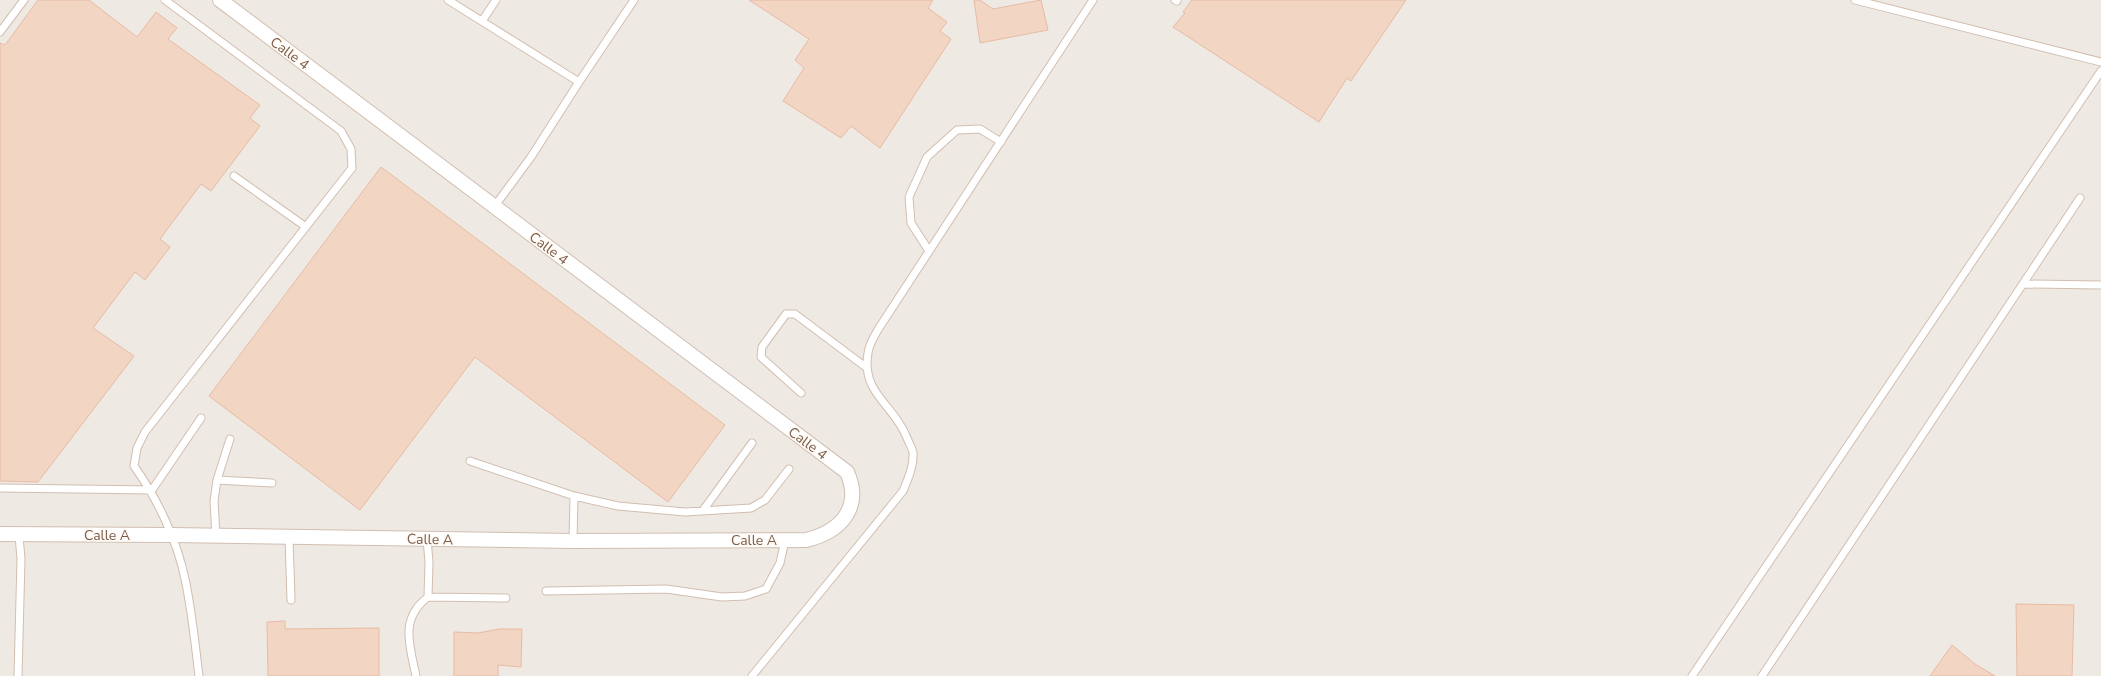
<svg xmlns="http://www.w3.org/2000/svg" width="2101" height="676" viewBox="0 0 2101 676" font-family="'Nunito Sans',sans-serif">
	<rect width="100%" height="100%" fill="#fdf6ec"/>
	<!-- industrial -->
	<path fill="#efe9e4" d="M0 0H2101V676H0Z"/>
	<!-- building -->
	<path fill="#f3d5c3" stroke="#e6bba3" d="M38 0H89L137 37 156 12 177 28 168 39 260 105 250 118 260 126 211 191 201 184 160 239 170 247 145 280 135 272 93 328 134 356 38 482 0 481V43L5 45Z
		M749 0H933L928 8 947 22 940 31 951 39 880 148 851 126 841 138 783 101 804 68 795 60 809 39Z
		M974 0H980L993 9 1041 0 1048 30 980 43Z
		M1192 0H1406L1351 81 1347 78 1319 122 1173 27 1185 13 1183 12Z
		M381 167 725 425 668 502 475 357 360 510 209 396Z
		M2016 604 2074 605 2072 676H2017Z
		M285 621V629L379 628V676H268L267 622Z
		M499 629H522L521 667 498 665V676H454V632L478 633Z
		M1952 645 1975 664 1995 676H1930Z"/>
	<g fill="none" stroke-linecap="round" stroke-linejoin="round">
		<!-- service casing -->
		<g stroke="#d1beb0" stroke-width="9">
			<path id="service" d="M165 0 341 131 351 149 352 168 145 432 137 448 134 466C157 498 177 540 185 579 192 611 195 644 199 676
				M448 0 579 82 531 157 494 207
				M1175 0 1177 1
				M1855 0 2101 62
				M482 21 496 0
				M0 32 24 0
				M579 82 634 0
				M234 176 306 227
				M929 251 911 223 909 197 927 157 957 130 980 129 1001 142
				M2023 284 2101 285
				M801 393 761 357 762 347 786 314H795L867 368
				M470 461 574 496
				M217 480 272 483
				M0 488 152 490
				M152 490 201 418
				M704 509 752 443
				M216 536 214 501 217 480 230 439
				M289 537 291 600
				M427 539 429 562 428 597 506 598
				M573 541 574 496 618 506 685 512 751 508 765 500 789 469
				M546 591 666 589 722 597 745 596 766 589 780 563 785 540
				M18 676 21 559 19 535
				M416 676C410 646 399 619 428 597
				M752 676 903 491C908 479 914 466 913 452 912 448 909 443 907 438 894 404 861 394 868 353 869 344 875 335 879 328L1093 0
				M1692 676 2101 71
				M1762 676 2080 198"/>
		</g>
		<!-- minor casing -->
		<g stroke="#d1beb0" stroke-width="16">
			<path id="minor" d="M0 534 171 535 573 541 806 540C840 532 863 508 847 472L220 0"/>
		</g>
		<!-- service -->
		<use href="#service" stroke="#fff" stroke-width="7"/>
		<!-- minor -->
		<use href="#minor" stroke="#fff" stroke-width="14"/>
	</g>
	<g text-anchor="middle" stroke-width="3" stroke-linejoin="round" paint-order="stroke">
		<!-- street labels -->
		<g font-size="14" fill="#7a5c4d" stroke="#fffaf3">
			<text transform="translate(290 53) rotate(37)" y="5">Calle 4</text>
			<text transform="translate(549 248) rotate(37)" y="5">Calle 4</text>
			<text transform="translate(808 443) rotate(37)" y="5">Calle 4</text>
			<text x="107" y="540">Calle A</text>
			<text transform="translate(430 539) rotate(1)" y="5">Calle A</text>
			<text x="754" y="545">Calle A</text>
		</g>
	</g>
</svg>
